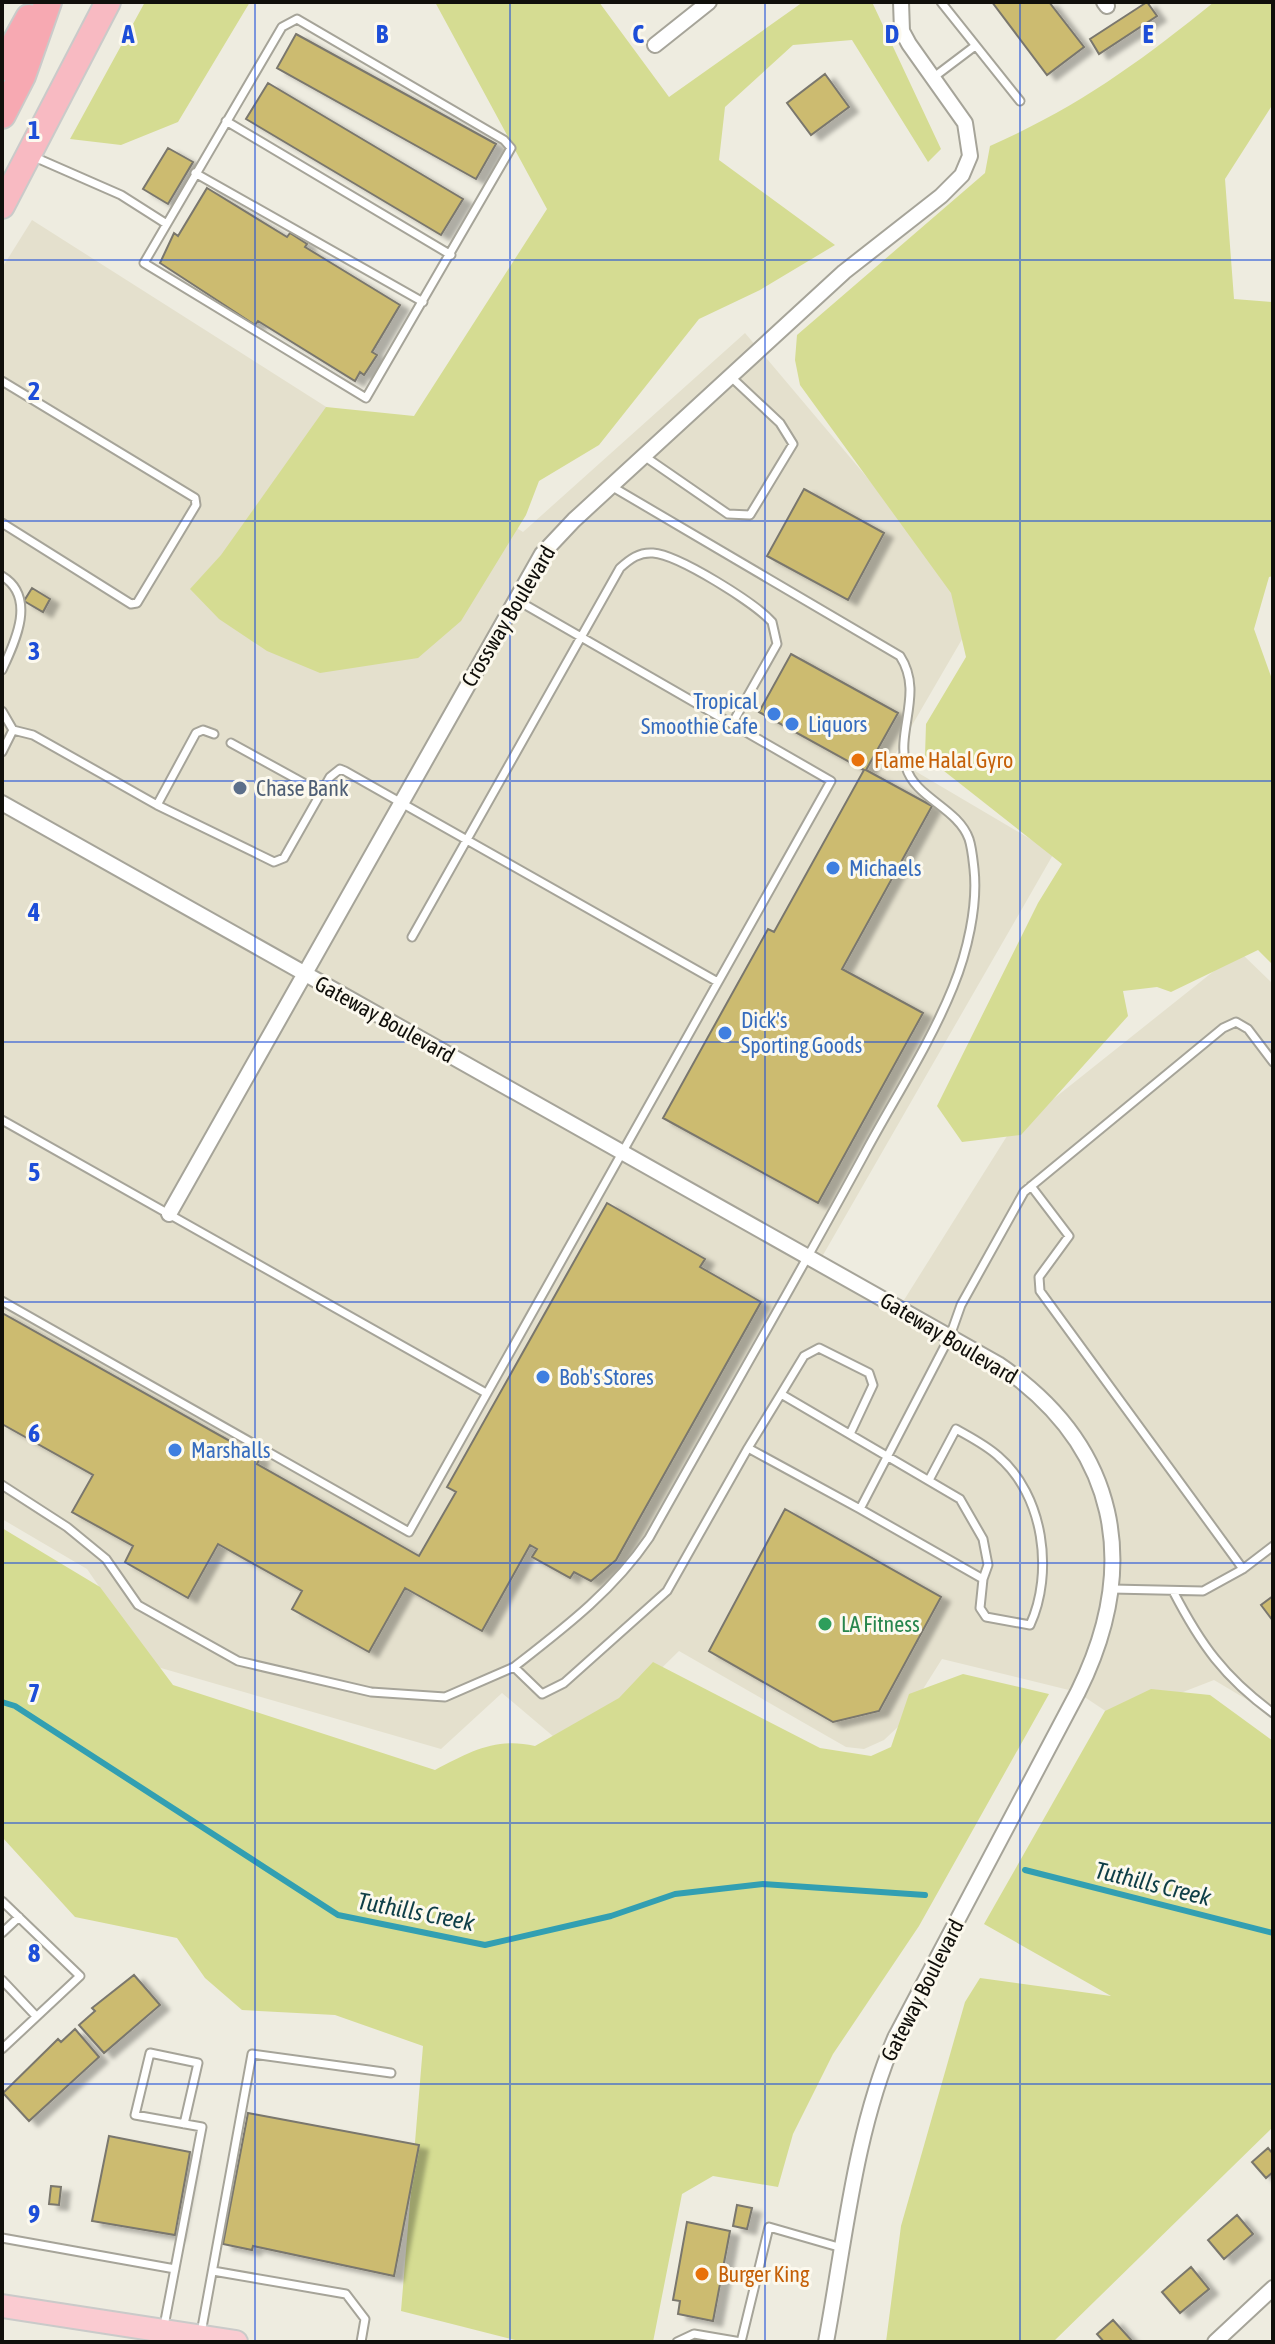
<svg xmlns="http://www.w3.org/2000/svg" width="1275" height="2344" viewBox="0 0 1275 2344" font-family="'Asap Condensed',sans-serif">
	<defs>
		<filter id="shadow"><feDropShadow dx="9" dy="5" stdDeviation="2" flood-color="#0004"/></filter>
	</defs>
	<rect width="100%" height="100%" fill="#eeece0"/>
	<!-- built -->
	<path fill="#e4e0cd" d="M32 220 523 532 745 333 979 610 893 758 1054 853 819 1262 899 1308 1007 1136 1239 951 1273 984V1715L1214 1680 1116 1718 1077 1692 942 1659 901 1724 884 1740 864 1749 846 1747 679 1651 574 1754 502 1693 441 1749 154 1666 87 1569 2 1519V268Z"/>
	<!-- green -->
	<path fill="#d5dc92" d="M145 2H250L178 122 121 145 70 139Z
		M435 2H599L669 97 803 2H872L941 149 928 162 852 40 793 45 725 107 719 160 835 245 760 290 699 319 599 445 539 481 526 515 461 621 418 658 320 673 267 651 219 619 190 589 221 555 326 407 414 416 547 209Z
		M1214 2H1273V104L1225 179 1234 299 1273 302V576L1269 577 1254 629 1273 682V965L1258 950 1171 992 1157 987 1123 991 1128 1016 1021 1135 962 1142 937 1106 1038 903 1062 864 925 756 926 724 966 657 951 593 800 385 795 360 797 335 985 173 990 146C1078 107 1140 62 1214 2Z
		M2 1528 100 1587 173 1685 435 1770C470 1752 495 1737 535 1746L619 1698 653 1662 820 1748 871 1756 891 1747 909 1694 963 1674 1049 1694 919 1926 833 2054 793 2134 778 2187 713 2176 682 2194 653 2342H523L401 2311 423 2046 335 2015 242 2010 205 1978 177 1938 75 1917 2 1837Z
		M1151 1689 1210 1695 1273 1741V2127L1053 2342H886L901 2226 965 2002 980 1978 1111 1996 984 1924 1105 1711Z"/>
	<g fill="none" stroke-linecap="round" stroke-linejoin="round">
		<!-- stream -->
		<path stroke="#329fb2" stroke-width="6" d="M2 1702 15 1706 338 1915 485 1945 611 1916 675 1894 763 1884 925 1895
			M1025 1870 1273 1933"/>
	</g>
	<!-- building -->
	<path fill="#ccbb6f" stroke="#7a776d" stroke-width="2" filter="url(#shadow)" d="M992 2H1049L1084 47 1047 75Z
		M1147 2 1157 16 1099 54 1090 39Z
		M296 34 496 144 476 179 277 68Z
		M825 74 849 107 811 135 787 103Z
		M268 83 463 199 441 235 246 119Z
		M168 148 193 162 168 204 143 189Z
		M207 188 287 237 290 233 307 244 305 247 400 305 372 352 377 355 364 375 360 372 355 381 258 321 255 325 160 263 174 233 178 236Z
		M804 489 884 533 848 600 767 556Z
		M32 588 50 599 43 612 24 601Z
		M791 654 898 713 866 770 932 806 842 969 923 1013 818 1203 663 1118 768 929 774 932 864 770 759 712Z
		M607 1203 705 1259 700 1267 761 1302 616 1560 591 1581 574 1572 570 1578 532 1557 537 1549 530 1545 482 1631 405 1588 369 1652 292 1609 302 1591 218 1544 188 1598 125 1562 133 1546 72 1512 93 1475 2 1424V1313L260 1458 257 1464 419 1556 456 1492 447 1487Z
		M785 1509 941 1597 879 1711 833 1722 709 1651Z
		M1273 1596V1621L1261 1605Z
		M134 1975 160 2005 104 2053 79 2025 95 2011 92 2008Z
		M75 2029 99 2057 29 2121 3 2093 58 2039 61 2042Z
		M248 2113 419 2145 394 2276 253 2246 252 2250 223 2244Z
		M109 2136 190 2152 175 2235 92 2221Z
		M1268 2148 1273 2154V2172L1266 2178 1252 2162Z
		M51 2186 61 2187 59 2205 49 2204Z
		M737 2205 752 2208 747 2229 733 2226Z
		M1237 2215 1253 2234 1224 2259 1208 2240Z
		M687 2222 730 2231 713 2321 678 2314 680 2301 673 2300Z
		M1191 2267 1209 2289 1180 2313 1162 2292Z
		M1113 2320 1133 2342H1104L1097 2334Z"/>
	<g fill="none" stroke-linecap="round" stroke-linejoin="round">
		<!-- service casing -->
		<g stroke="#a6a499" stroke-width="11">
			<path id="service" d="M941 2 1020 101
				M297 19 504 140 511 148 366 398 144 263 282 27Z
				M934 77 975 46
				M226 121 451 255
				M32 156 121 195 165 223
				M195 173 423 302
				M2 381 195 498 196 505 137 603 131 604 2 523
				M644 456 728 514 750 515 793 444 780 423 731 377
				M2 576C37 597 15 642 2 670
				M2 711 13 730 2 752
				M13 730 33 735 157 805 274 862 284 858 330 777 340 769 345 771 716 981
				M231 743 320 792
				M157 805 196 733 203 730 214 734
				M412 937 620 568C630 559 639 552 653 553 679 555 755 603 772 622L777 644 732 724
				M2 1120 486 1393
				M1031 1186 1069 1236 1039 1277 1040 1291 1243 1569
				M2 1301 409 1532 831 781 515 599
				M781 1394 804 1356 819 1348 869 1373 873 1385 850 1434
				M748 1448 781 1394 960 1499 983 1539 988 1565 983 1579 860 1509
				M929 1480 956 1429C970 1437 986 1445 998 1456 1044 1495 1054 1573 1030 1625L986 1617 980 1608 983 1579
				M2 1485 67 1527 106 1559 138 1605 238 1661 371 1692 445 1697 514 1667 542 1694 564 1683 667 1591 748 1448 860 1509 950 1336 961 1305 1024 1192 1223 1028 1236 1022 1248 1029 1273 1062
				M1112 1589 1203 1591 1243 1569 1273 1546
				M1173 1591C1201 1645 1224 1677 1273 1713
				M514 1667C564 1628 613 1591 649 1538 721 1409 795 1282 865 1153 894 1099 930 1044 953 987 967 953 978 906 974 869 973 860 972 848 969 839 958 808 915 798 906 767 896 729 924 693 900 656L611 486
				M2 1901 80 1976 2 2049
				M2 1933 19 1917
				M2 1980 35 2015
				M2 2238 175 2269
				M213 2271 346 2294 365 2319 361 2342
				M164 2326 202 2127 135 2115 150 2053 198 2063 184 2124
				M201 2333 252 2054 391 2073
				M677 2342 694 2334 741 2342 769 2227 842 2248"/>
		</g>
		<!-- minor casing -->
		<g stroke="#a6a499" stroke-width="18">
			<path id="minor" d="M1104 2 1107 6
				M655 45 709 2
				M2 803 998 1364C1119 1446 1141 1565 1078 1692L895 2038C854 2134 845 2240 826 2342
				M169 1214 542 554 574 520 844 272 941 196 962 175 970 156 965 123 909 44 902 31 901 2
				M1215 2342 1273 2288"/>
		</g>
		<!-- primary casing -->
		<g stroke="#cacac9" stroke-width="26">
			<path id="primary" d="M2 2306 236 2342"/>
		</g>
		<!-- trunk casing -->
		<g stroke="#cacac9" stroke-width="28">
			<path id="trunk" d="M2 206 108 2"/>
		</g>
		<!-- motorway casing -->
		<g stroke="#cacac9" stroke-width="30">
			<path id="motorway" d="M2 67 29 18
				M2 115 22 76 48 2"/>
		</g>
		<!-- service -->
		<use href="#service" stroke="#fff" stroke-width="7"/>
		<!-- minor -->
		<use href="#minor" stroke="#fff" stroke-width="14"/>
		<!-- primary -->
		<use href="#primary" stroke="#facbd1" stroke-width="22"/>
		<!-- trunk -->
		<use href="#trunk" stroke="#f8bac2" stroke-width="24"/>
		<!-- motorway -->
		<use href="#motorway" stroke="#f7a9b2" stroke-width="26"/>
	</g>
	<!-- grid -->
	<path fill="none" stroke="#1d4ed8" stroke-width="2" stroke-opacity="0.55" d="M255 2V2342M510 2V2342M765 2V2342M1020 2V2342M2 260H1273M2 521H1273M2 781H1273M2 1042H1273M2 1302H1273M2 1563H1273M2 1823H1273M2 2084H1273"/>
	<!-- markers -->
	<g fill="#3f7fe0" stroke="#fcf9ee" stroke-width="3">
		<circle cx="774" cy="714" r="8"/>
		<circle cx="792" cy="724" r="8"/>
		<circle cx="833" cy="868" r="8"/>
		<circle cx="725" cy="1033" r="8"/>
		<circle cx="543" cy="1377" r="8"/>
		<circle cx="175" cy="1450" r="8"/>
	</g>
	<g fill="#e8710a" stroke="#fcf9ee" stroke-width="3">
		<circle cx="858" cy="760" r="8"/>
		<circle cx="702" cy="2274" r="8"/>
	</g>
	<circle fill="#5c6f8a" stroke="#fcf9ee" stroke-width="3" cx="240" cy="788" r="8"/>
	<circle fill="#2e9e5b" stroke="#fcf9ee" stroke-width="3" cx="825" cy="1624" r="8"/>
	<g text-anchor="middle" stroke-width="6" stroke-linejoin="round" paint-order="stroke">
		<!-- street labels -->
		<g font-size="22" fill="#100f0b" stroke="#fcf9ee">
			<text transform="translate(508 616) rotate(-59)" y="8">Crossway Boulevard</text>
			<text transform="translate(385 1019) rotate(29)" y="8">Gateway Boulevard</text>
			<text transform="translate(949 1338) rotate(31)" y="8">Gateway Boulevard</text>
			<text transform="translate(922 1990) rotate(-63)" y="8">Gateway Boulevard</text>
		</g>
		<!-- shop labels -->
		<g font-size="22" fill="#366cbe" stroke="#fcf9ee" text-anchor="start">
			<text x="758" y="709" text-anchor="end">Tropical<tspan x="758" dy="25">Smoothie Cafe</tspan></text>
			<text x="808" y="732">Liquors</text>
			<text x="849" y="876">Michaels</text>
			<text x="741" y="1028">Dick's<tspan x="741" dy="25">Sporting Goods</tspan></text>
			<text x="559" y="1385">Bob's Stores</text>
			<text x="191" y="1458">Marshalls</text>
		</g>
		<!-- food labels -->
		<g font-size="22" fill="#c56008" stroke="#fcf9ee" text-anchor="start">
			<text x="874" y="768">Flame Halal Gyro</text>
			<text x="718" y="2282">Burger King</text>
		</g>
		<!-- service labels -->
		<g font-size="22" fill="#4e5e75" stroke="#fcf9ee" text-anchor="start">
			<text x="256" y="796">Chase Bank</text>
		</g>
		<!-- leisure labels -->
		<g font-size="22" fill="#27864d" stroke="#fcf9ee" text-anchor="start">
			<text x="841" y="1632">LA Fitness</text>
		</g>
		<!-- water labels -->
		<g font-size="24" font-style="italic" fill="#0e3e47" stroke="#fcf9ee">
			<text transform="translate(1153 1884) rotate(14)" y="8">Tuthills Creek</text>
			<text transform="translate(416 1912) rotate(11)" y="8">Tuthills Creek</text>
		</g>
	</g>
	<g font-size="26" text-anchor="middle" font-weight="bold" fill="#1d4ed8" stroke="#fcf9ee" stroke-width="6" stroke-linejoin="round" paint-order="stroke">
		<text x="128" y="43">A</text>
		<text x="382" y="43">B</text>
		<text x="638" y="43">C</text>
		<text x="892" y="43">D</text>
		<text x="1148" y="43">E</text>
		<text x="34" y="139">1</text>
		<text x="34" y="400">2</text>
		<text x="34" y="660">3</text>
		<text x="34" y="921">4</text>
		<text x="34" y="1181">5</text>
		<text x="34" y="1442">6</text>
		<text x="34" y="1702">7</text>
		<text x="34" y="1962">8</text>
		<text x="34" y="2223">9</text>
	</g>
	<!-- border -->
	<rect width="1275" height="2344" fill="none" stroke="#100f0b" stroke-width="8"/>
</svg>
